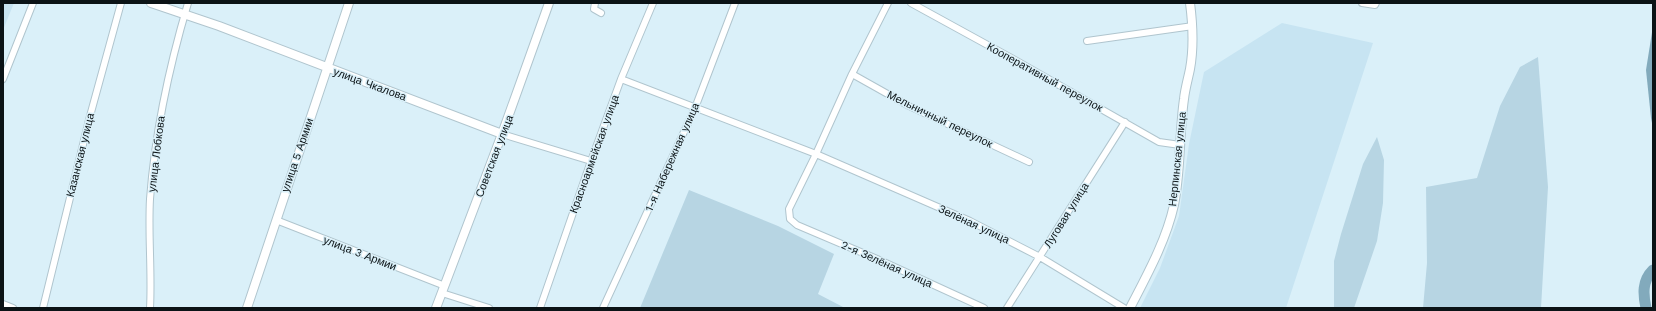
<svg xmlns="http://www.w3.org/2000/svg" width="1656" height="311" viewBox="0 0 1656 311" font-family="'Work Sans',sans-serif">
	<rect width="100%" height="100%" fill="#daf0f9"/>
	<!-- built -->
	<path fill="#c7e4f2" d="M3 3H14L3 30Z
		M1282 23 1373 43 1286 308H1140L1160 268 1179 216 1189 144 1204 72Z"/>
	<!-- green -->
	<path fill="#b7d5e3" d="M1538 57 1548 187 1541 308H1423L1427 263 1426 187 1477 178 1500 106 1520 67Z
		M1377 137 1384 160 1383 203 1377 241 1354 308H1334V261L1341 234 1363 164Z
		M689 190 778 226 834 254 818 294 845 308H640Z"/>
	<!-- water -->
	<path fill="#82aabc" d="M1653 26V128L1651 118 1646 70Z"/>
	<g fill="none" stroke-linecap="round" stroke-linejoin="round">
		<!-- river -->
		<path stroke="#82aabc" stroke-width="11" d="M1646 308C1643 294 1642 281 1653 270"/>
		<!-- minor casing -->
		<g stroke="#b0c5ce" stroke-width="8">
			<path id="minor" d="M595 3 594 9 601 13
				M888 3 852 74 816 154 789 209 790 219 797 225 877 259 984 308
				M911 3 1015 60 1159 142 1180 145
				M1362 3 1375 5 1376 3
				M1087 41 1193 26
				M852 74 909 106 1029 162
				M3 79 33 3
				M621 79 816 154 970 221 1040 257 1124 308
				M502 134 591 161
				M276 220 445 286
				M442 293 489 308
				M3 304 13 308
				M43 308 90 116 121 3
				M150 308C152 272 148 235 150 199 155 132 169 67 188 3
				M540 308 591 161 621 79 653 3
				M603 308 695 108 735 3
				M1007 308 1125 122"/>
		</g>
		<!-- major casing -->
		<g stroke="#b0c5ce" stroke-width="10">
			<path id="major" d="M151 3 219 26 502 134
				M247 308 349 3
				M436 308 502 134 549 3
				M1130 308C1147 275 1166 241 1174 205 1181 170 1179 134 1184 99 1185 89 1188 79 1190 69 1194 47 1193 26 1190 3"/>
		</g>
		<!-- minor -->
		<use href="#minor" stroke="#fff" stroke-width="6"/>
		<!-- major -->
		<use href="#major" stroke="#fff" stroke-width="8"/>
	</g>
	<g text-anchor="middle" stroke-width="3" stroke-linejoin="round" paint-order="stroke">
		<!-- street labels -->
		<g font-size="11" fill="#0b1316" stroke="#daf0f9">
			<text transform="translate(1045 77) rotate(29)" y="4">Кооперативный переулок</text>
			<text transform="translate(370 84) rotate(20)" y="4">улица Чкалова</text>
			<text transform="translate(940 119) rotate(26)" y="4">Мельничный переулок</text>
			<text transform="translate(156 154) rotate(-83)" y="4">улица Лобкова</text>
			<text transform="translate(594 154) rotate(-70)" y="4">Красноармейская улица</text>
			<text transform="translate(80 155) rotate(-76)" y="4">Казанская улица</text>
			<text transform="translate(297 155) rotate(-71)" y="4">улица 5 Армии</text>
			<text transform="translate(494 156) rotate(-69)" y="4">Советская улица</text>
			<text transform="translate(672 157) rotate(-66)" y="4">1-я Набережная улица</text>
			<text transform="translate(1177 159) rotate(-84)" y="4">Нерпинская улица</text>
			<text transform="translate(1066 215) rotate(-58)" y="4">Луговая улица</text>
			<text transform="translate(974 224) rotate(25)" y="4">Зелёная улица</text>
			<text transform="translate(360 253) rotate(21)" y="4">улица 3 Армии</text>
			<text transform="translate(887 264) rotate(24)" y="4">2-я Зелёная улица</text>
		</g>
	</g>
	<!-- border -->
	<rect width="1656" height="311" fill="none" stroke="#0b1316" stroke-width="8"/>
</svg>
